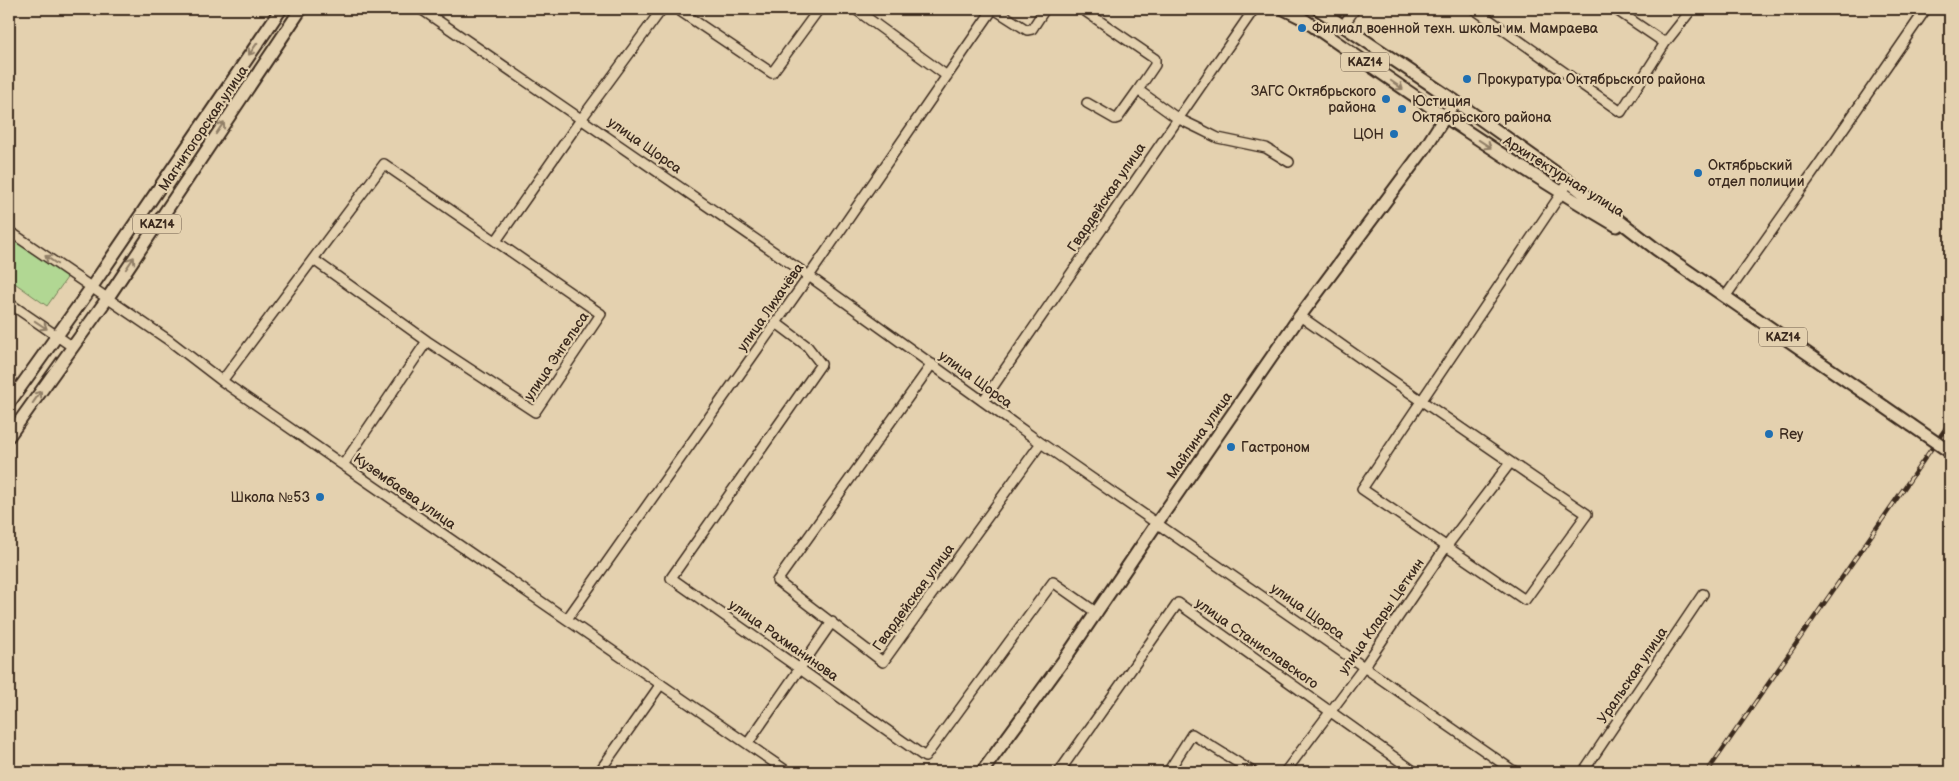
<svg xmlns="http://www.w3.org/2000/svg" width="1959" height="781" viewBox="0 0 1959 781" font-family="'Balsamiq Sans',sans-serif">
	<rect width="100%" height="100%" fill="#e4d1af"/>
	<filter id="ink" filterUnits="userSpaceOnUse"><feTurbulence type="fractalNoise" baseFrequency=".02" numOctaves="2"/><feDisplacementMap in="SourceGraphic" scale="10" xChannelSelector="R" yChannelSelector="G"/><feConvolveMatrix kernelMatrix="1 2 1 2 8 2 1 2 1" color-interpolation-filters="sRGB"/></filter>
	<g filter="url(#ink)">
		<!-- green -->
		<path fill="#b1d793" stroke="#768058" d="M9 232 69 275 47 306 9 279Z"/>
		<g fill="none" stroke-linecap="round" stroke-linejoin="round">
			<!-- minor casing -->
			<g stroke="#3b2a1e" stroke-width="12">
				<path id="minor" d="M421 9 809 276 1041 443 1515 772
					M677 9 772 73 819 9
					M855 9 947 76
					M994 9 1027 30 1032 29 1045 9
					M1082 9 1155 59V65L1138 90 1177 118 1198 128 1218 138 1266 148 1289 162
					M1474 9 1621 112 1665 43 1692 9
					M1615 9 1665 43
					M1342 27 1355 9
					M1087 103 1115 119 1118 118 1138 90
					M9 231 170 341 222 381 343 465 788 772
					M496 241 582 118 662 9
					M1725 297 1817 167 1926 9
					M9 303 73 347
					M1300 316C1396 383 1491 450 1587 514L1525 600 1362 489 1569 182
					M775 322 807 346 821 364 671 578 925 757 1053 582 1097 613
					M932 364 777 581 883 662 1041 443
					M222 381 384 164 601 314 535 412 427 341 314 260
					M983 401 1254 9
					M343 465 427 341
					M567 619 809 276 993 9
					M748 743 832 622
					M599 772 661 684
					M1059 772 1178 603 1415 772
					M1168 772 1192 734 1253 772
					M1285 772 1364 667 1446 547 1510 463
					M1583 772 1703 594"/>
			</g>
			<!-- major casing -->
			<g stroke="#3b2a1e" stroke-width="15">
				<path id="major" d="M1284 9 1300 17C1404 89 1508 162 1617 226
					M1318 9 1455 101 1569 182 1656 249 1911 425
					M9 403 91 288 281 9
					M9 436 107 299 301 9
					M982 772 1066 657 1157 523 1300 316 1425 148 1455 101"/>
			</g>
			<!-- minor -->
			<use href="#minor" stroke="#e4d1af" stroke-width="9"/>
			<!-- major -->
			<use href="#major" stroke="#e4d1af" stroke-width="11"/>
			<!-- rail casing -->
			<g stroke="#3b2a1e" stroke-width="4.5">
				<path id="rail" d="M1707 772 1950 422"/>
			</g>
			<!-- rail -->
			<use href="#rail" stroke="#e4d1af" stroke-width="2.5" stroke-dasharray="8" stroke-linecap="butt"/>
			<!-- major-bridge casing -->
			<g stroke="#3b2a1e" stroke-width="15" stroke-linecap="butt">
				<path id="major-bridge" d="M1911 425 1950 452"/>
			</g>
			<!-- major-bridge -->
			<use href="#major-bridge" stroke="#e4d1af" stroke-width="11"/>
		</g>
		<!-- one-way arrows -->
		<defs><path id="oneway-shaft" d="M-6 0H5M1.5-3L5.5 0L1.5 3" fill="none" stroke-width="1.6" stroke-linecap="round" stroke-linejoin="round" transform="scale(1.25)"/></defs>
		<g stroke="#907e66">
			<use href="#oneway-shaft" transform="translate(253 49) rotate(125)"/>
			<use href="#oneway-shaft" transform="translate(1397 85) rotate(35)"/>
			<use href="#oneway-shaft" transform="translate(220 128) rotate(-56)"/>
			<use href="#oneway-shaft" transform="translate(1485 144) rotate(33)"/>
			<use href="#oneway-shaft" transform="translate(51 260) rotate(-145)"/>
			<use href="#oneway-shaft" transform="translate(130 263) rotate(-56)"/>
			<use href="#oneway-shaft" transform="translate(41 325) rotate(34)"/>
			<use href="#oneway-shaft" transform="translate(37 397) rotate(-55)"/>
		</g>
	</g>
	<!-- markers -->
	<g fill="#1f6fb2" stroke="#e4d1af" stroke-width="2">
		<circle cx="1302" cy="28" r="5"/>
		<circle cx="1467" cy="79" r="5"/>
		<circle cx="1386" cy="99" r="5"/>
		<circle cx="1402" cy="109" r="5"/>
		<circle cx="1394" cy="134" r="5"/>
		<circle cx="1698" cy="173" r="5"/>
		<circle cx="1769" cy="434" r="5"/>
		<circle cx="1231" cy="447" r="5"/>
		<circle cx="320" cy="497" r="5"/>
	</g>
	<g text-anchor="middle" stroke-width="4.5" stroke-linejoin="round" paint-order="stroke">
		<!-- shield labels -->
		<g fill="#e4d1af" stroke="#6e5c4a" stroke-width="1">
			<rect x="1341" y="52.5" width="48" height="19" rx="4"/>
			<rect x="133" y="214.5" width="48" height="19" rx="4"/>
			<rect x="1759" y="327.5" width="48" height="19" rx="4"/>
		</g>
		<g font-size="12" font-weight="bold" fill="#3b2a1e">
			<text x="1365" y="66">KAZ14</text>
			<text x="157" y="228">KAZ14</text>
			<text x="1783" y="341">KAZ14</text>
		</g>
		<!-- poi labels -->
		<g font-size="14" fill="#3b2a1e" stroke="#e4d1af" text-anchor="start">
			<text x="1312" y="33">Филиал военной техн. школы им. Мамраева</text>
			<text x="1477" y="84">Прокуратура Октябрьского района</text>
			<text x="1376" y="96" text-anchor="end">ЗАГС Октябрьского<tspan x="1376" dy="16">района</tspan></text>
			<text x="1412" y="106">Юстиция<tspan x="1412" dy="16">Октябрьского района</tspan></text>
			<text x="1384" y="139" text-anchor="end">ЦОН</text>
			<text x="1708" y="170">Октябрьский<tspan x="1708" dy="16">отдел полиции</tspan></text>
			<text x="1779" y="439">Rey</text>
			<text x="1241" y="452">Гастроном</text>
			<text x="310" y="502" text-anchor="end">Школа №53</text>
		</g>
		<!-- street labels -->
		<g font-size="14" fill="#3b2a1e" stroke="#e4d1af">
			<text transform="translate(203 128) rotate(-56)" y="5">Магнитогорская улица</text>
			<text transform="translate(645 145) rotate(35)" y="5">улица Щорса</text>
			<text transform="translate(1564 176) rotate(32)" y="5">Архитектурная улица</text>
			<text transform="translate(1106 197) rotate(-56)" y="5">Гвардейская улица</text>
			<text transform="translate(770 307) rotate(-55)" y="5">улица Лихачёва</text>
			<text transform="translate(556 356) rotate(-56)" y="5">улица Энгельса</text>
			<text transform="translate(976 379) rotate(36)" y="5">улица Щорса</text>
			<text transform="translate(1199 435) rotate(-55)" y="5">Майлина улица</text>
			<text transform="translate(405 491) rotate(35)" y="5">Кузембаева улица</text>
			<text transform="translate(913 597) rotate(-54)" y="5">Гвардейская улица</text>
			<text transform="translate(1308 611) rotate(35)" y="5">улица Щорса</text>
			<text transform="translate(1381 616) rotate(-55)" y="5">улица Клары Цеткин</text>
			<text transform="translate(784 640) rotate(35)" y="5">улица Рахманинова</text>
			<text transform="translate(1257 643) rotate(35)" y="5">улица Станиславского</text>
			<text transform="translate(1632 675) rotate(-56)" y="5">Уральская улица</text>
		</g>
	</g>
	<!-- margin -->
	<rect width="1959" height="781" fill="none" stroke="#e4d1af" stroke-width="30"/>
	<rect x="15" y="15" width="1929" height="751" fill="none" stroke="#3b2a1e" stroke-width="2" filter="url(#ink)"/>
</svg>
